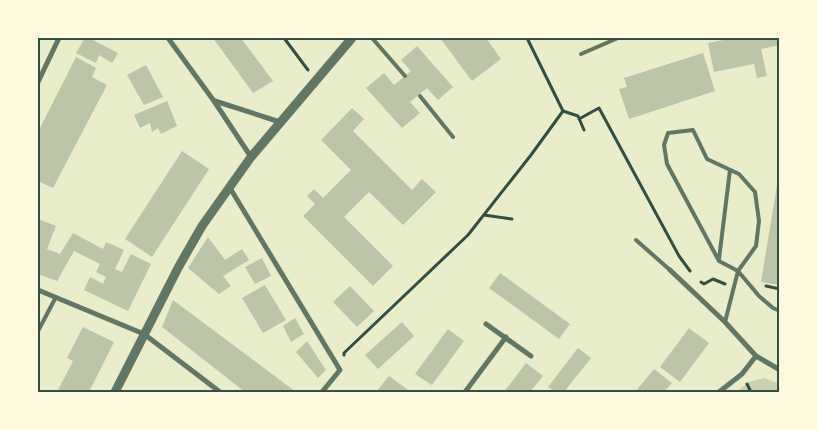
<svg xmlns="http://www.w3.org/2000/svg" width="817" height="430" viewBox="0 0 817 430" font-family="'Times New Roman',serif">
	<rect width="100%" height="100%" fill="#e9edc9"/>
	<!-- green -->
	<path fill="#cad2ad" d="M764 378 777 383 779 386V392H736L749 382Z"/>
	<!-- building -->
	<path fill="#bcc5a7" d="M85 38H89L118 53 112 63 99 55 96 63 76 53Z
		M213 38H241L273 81 253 93Z
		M440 38H486L501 59 472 81Z
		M733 38H780V45L761 49 767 76 757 78 754 64 714 72 708 43Z
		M417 46 453 87 438 100 427 88 410 102 420 113 402 128 366 88 384 73 394 85 411 71 401 60Z
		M703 53 715 91 629 119 619 89 627 87 624 78Z
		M76 57 96 68 92 77 107 85 53 188 38 181V132Z
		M146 65 163 97 144 105 127 75Z
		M167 101 177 126 161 134 158 128 152 132 150 123 140 128 134 115Z
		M352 108 364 119 353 131 412 190 422 179 436 192 403 225 369 192 344 217 393 266 373 286 303 216 315 204 307 196 314 189 323 198 351 170 321 140Z
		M182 151 209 169 152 257 125 239Z
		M778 179H780V285L761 282Z
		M38 219 56 226 47 249 60 254 73 233 103 249 106 242 124 250 115 269 122 272 131 254 151 264 128 311 84 290 90 277 103 284 106 277 96 272 100 264 74 251 57 281 38 274Z
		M208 237 225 260 242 249 249 260 223 276 231 286 219 294 188 268Z
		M262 258 271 276 255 284 245 267Z
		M500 273 570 324 559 339 489 288Z
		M265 285 286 320 263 333 242 298Z
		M350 286 374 311 357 327 333 302Z
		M173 300 296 392H245L162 327Z
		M295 318 304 334 291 342 283 326Z
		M402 322 414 336 378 369 365 355Z
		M83 327 114 342 89 392H57L73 361 67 358Z
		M689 328 709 343 680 382 660 367Z
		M448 329 464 341 432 385 415 374Z
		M307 341 326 370 318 378 296 352Z
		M578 348 591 358 564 392H556L548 387Z
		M526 363 543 376 530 392H504Z
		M654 369 672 383 664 392H635Z
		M389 376 411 392H376Z"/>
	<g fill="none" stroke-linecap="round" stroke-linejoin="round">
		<!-- path -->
		<path stroke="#344e41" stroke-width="3" d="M284 38 308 70
			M527 38 563 111 578 116 584 130
			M579 119 599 108 679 256 690 271
			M484 215 512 219
			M701 282 704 284 713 279 725 284
			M766 286 780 289
			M344 355V353L468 235 531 155 563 111
			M747 384 751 392"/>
		<!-- service -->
		<path stroke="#617663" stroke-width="4" d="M372 38 405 76
			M581 54 618 38
			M420 96 453 137
			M636 240 670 270
			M719 259 730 170
			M725 322 738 271 756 246 759 221 755 192 739 174 707 159 693 130 668 133 664 145 667 164 719 261 738 271 759 296 773 308 780 311
			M38 331 56 297"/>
		<!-- minor -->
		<path stroke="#617663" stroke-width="5" d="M168 38 214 101 251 157
			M38 82 59 38
			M215 101 280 122
			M230 188 340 370 322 392
			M670 270 725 322 756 356 780 370
			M38 290 144 334 220 392
			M486 324 531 356
			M465 392 506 337
			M719 392 742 374 756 356"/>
		<!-- tertiary -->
		<path stroke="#617663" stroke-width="9" d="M115 392 178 268 202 226 251 157 352 38"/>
	</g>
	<!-- border -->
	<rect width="817" height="430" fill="none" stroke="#fefae0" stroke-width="78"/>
	<rect x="39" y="39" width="739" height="352" fill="none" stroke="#344e41" stroke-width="2"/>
</svg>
